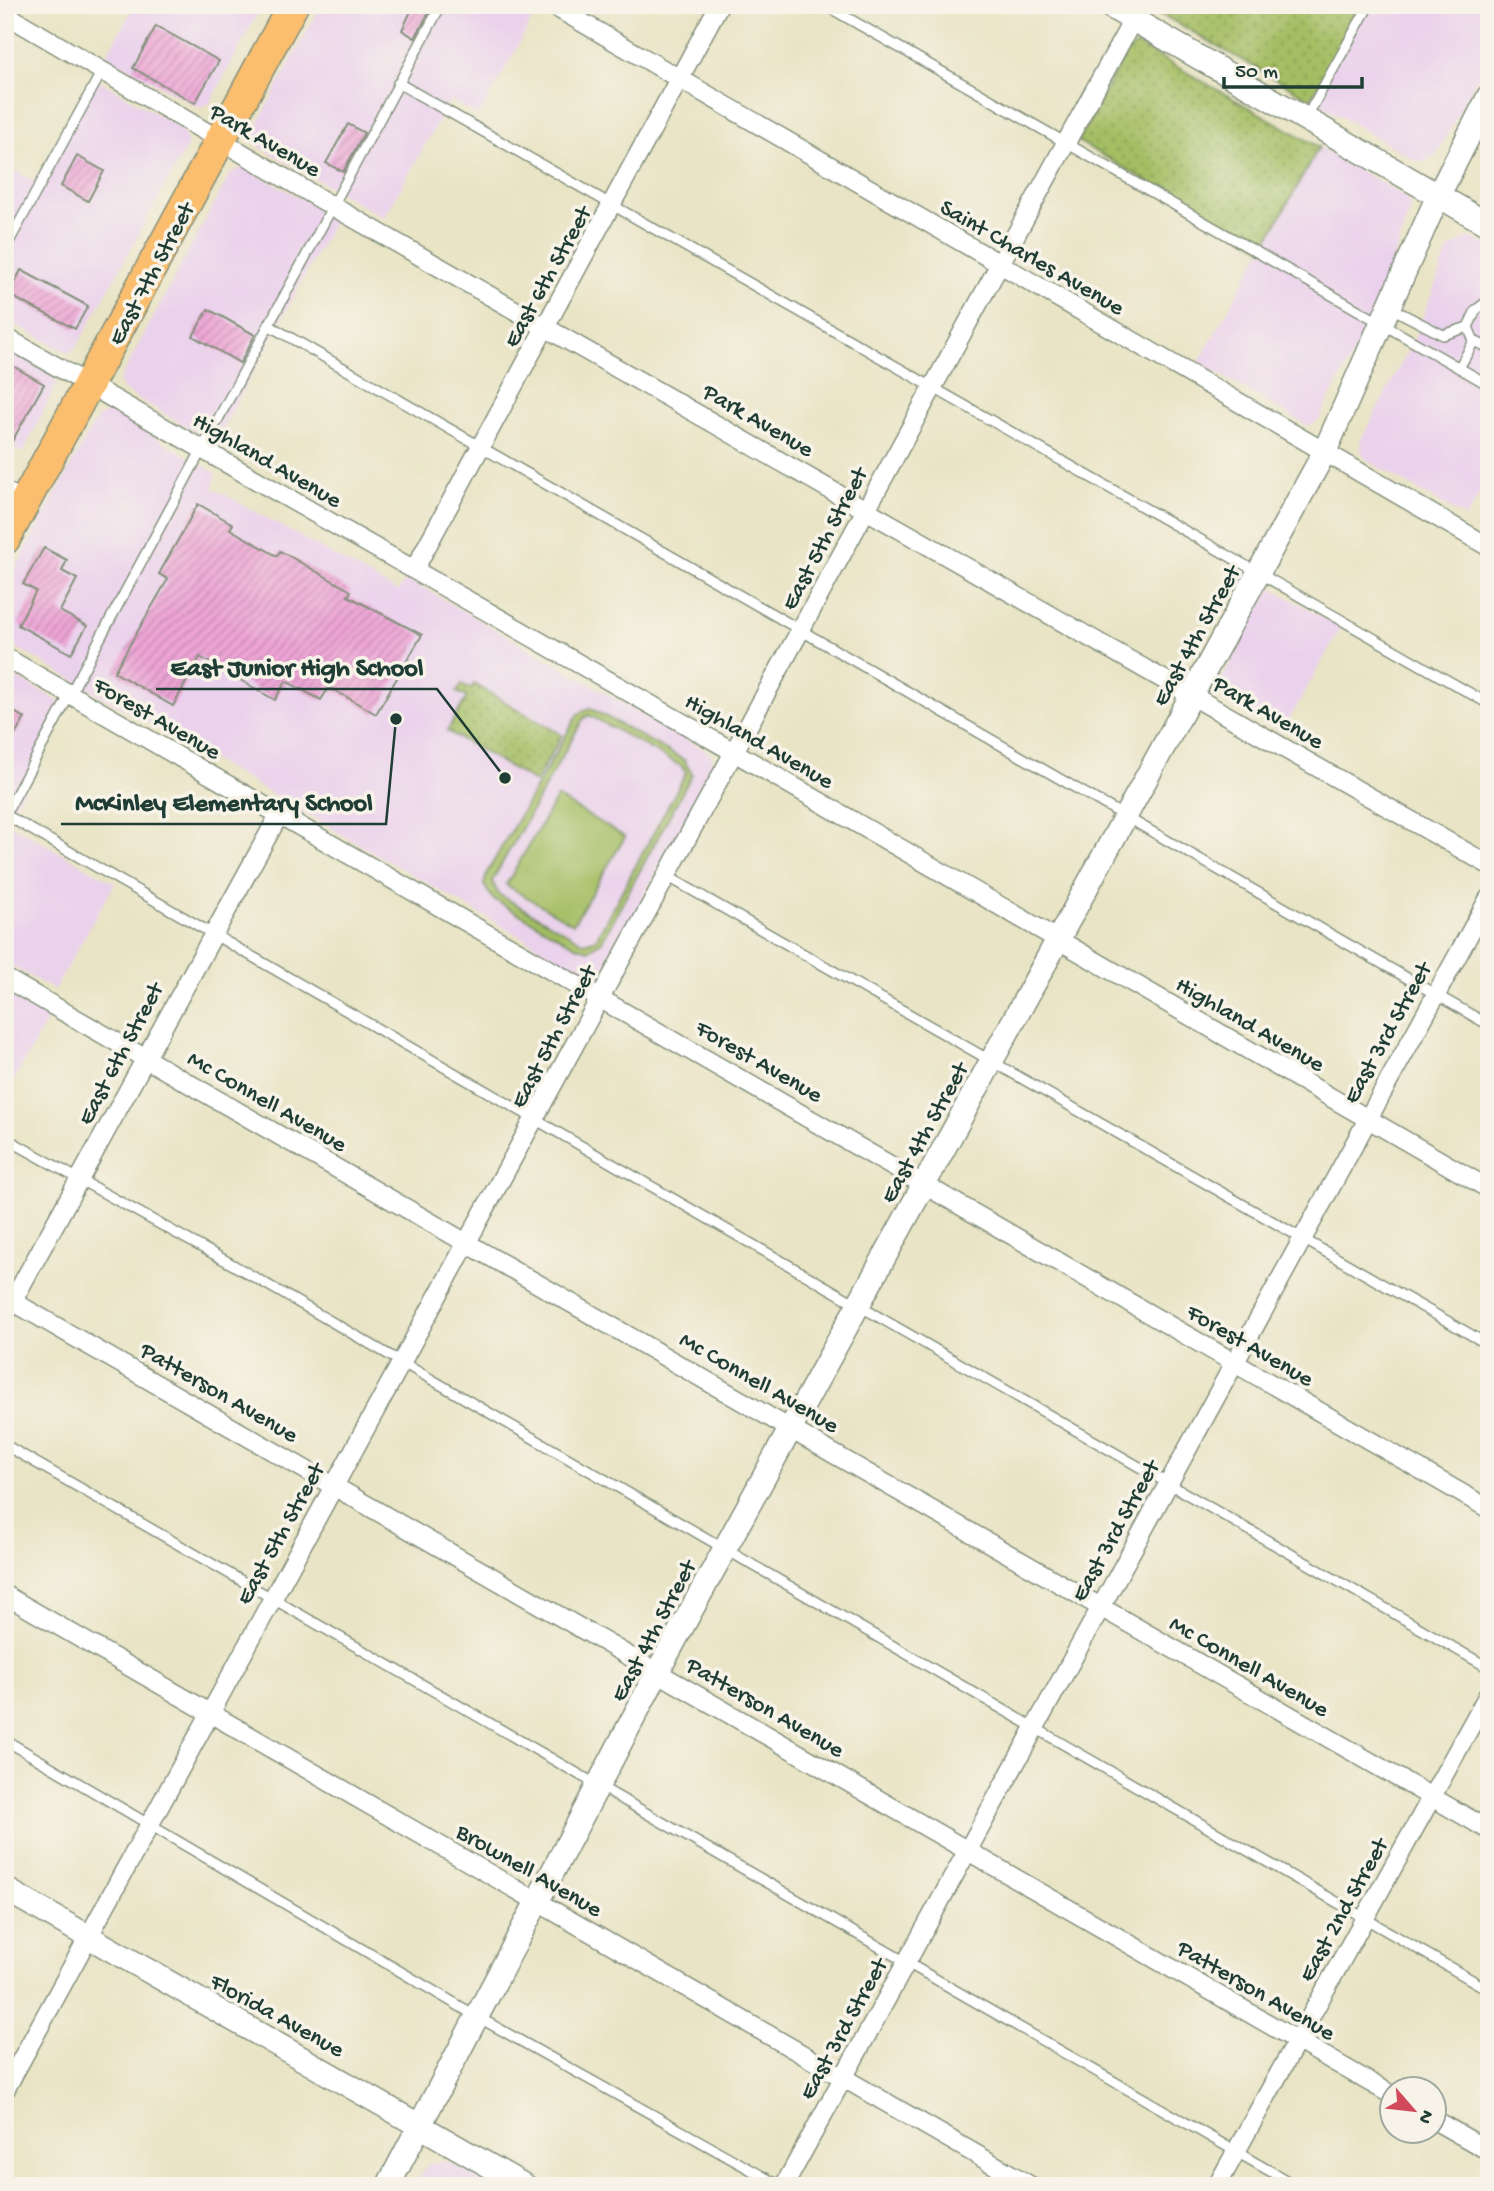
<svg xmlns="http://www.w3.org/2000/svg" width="1494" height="2191" viewBox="0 0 1494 2191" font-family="'Gochi Hand',sans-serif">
	<defs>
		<pattern id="grass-dots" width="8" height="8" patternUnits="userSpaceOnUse" patternTransform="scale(1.75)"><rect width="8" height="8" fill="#a4be64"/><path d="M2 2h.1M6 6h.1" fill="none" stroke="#859c53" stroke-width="1.8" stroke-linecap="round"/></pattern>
		<pattern id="building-hatch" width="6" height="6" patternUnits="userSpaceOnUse" patternTransform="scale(1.75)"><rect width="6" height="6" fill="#eea5d6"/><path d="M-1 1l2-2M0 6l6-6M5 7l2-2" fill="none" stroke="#c088ae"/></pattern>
	</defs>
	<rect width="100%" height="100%" fill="#f7f3e8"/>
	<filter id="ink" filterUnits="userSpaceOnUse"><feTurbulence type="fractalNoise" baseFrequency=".0143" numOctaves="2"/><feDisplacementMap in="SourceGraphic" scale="14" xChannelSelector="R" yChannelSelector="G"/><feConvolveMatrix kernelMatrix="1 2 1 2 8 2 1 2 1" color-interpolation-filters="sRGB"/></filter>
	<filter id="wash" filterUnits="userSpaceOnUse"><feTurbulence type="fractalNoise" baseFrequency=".00686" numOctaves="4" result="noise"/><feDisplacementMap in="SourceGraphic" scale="28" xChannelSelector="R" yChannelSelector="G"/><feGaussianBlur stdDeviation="1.57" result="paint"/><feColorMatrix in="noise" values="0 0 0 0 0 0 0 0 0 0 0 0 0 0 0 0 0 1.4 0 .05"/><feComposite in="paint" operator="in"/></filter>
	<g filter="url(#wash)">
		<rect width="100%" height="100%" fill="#e9e4c5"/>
		<!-- built -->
		<path fill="#ead1ec" d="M135 5H262L210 103 200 108 106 56Z
			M321 5H526L537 11 479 116 450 100 384 218 258 146 253 139V133Z
			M1363 5H1489V58L1436 154 1425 162 1415 160 1311 99Z
			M92 76 182 129 188 144 78 345 69 353 5 319V165L35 182Z
			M1319 147 1405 197 1411 205 1390 271 1369 323 1318 421 1308 426 1199 362Z
			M243 167 336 217 215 443 123 390 119 381 230 174Z
			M1469 237 1489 246V476L1466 518 1368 461 1362 453 1360 442 1415 337 1448 251Z
			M5 347 53 375 57 383 23 453 5 443Z
			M110 411 216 473 213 488 398 592 404 582H413L710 753 715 766 600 976 587 975 5 641V588L97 418Z
			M1270 587 1341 628 1282 732 1228 701 1217 688Z
			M5 671 69 707 6 822 115 883 54 990 5 962Z
			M5 990 50 1015 5 1096Z
			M442 2161 454 2164 492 2186H415L428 2164Z"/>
		<!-- grass -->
		<path fill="url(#grass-dots)" stroke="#627e4c" stroke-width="2" d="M1157 5H1363L1311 99 1161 14Z
			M1138 45 1319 147 1263 248 1078 141 1126 52Z
			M462 684 471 689 474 684 562 735 535 782 447 731 467 697 457 692Z"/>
		<!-- garden -->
		<path fill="#a4be64" stroke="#627e4c" stroke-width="2" fill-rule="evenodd" d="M590 708 684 760 692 774 602 941 588 950 576 946 493 899 484 885 487 873 578 714ZM589 715 681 766 686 773 596 939 585 943 498 894 492 881 583 719Z
			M557 797 625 837 573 924 506 885Z"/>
		<g id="blocks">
			<!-- building -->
			<path fill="url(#building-hatch)" d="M414 5H433L415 38 402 30Z
				M156 26 219 61 195 103 133 68Z
				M348 124 364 133 343 172 326 163Z
				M77 156 104 171 88 201 61 186Z
				M21 270 88 306 75 329 9 295Z
				M208 309 255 335 240 363 193 336Z
				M13 366 44 384 5 454V380Z
				M198 504 233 524 230 529 277 556 280 551 351 591 348 596 422 635 376 714 329 687 321 700 286 681 275 700 200 657 173 706 114 672 168 579 159 574Z
				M44 548 67 560 62 571 77 579 60 611 87 626 71 654 18 625 36 591 23 584Z
				M5 707 25 718 5 751Z"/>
		</g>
	</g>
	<g filter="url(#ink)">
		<use href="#blocks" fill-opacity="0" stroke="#84907c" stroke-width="2"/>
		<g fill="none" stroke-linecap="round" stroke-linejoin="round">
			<!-- service casing -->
			<g stroke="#84907c" stroke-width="12">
				<path id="service" d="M825 5 1489 385
					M398 83 1489 704
					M1306 118 1369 5
					M5 249 102 71
					M1489 300 1476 310 1468 327 1474 341 1489 348
					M1391 308 1443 335 1468 327
					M270 326 1489 1025
					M1459 368 1474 341
					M5 487 24 495
					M5 815 441 5
					M6 815 1489 1668
					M667 876 1489 1345
					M5 1138 228 1262 1489 1990
					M5 1445 1296 2186
					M5 1740 478 2017 780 2186"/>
			</g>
			<!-- minor casing -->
			<g stroke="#84907c" stroke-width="21">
				<path id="minor" d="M552 5 1489 547
					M5 14 334 207 1489 865
					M5 337 734 752 1489 1189
					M414 570 719 5
					M5 657 1489 1509
					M5 978 1489 1830
					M5 1297 1392 2095
					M5 1315 279 815
					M5 1595 1031 2186
					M5 2090 1141 5
					M1434 2120 1489 2151
					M784 2186 1489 898
					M1217 2186 1489 1693"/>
			</g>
			<!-- tertiary casing -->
			<g stroke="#84907c" stroke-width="26">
				<path id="tertiary" d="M1108 5 1489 225
					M5 1889 525 2186
					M388 2186 658 1671 1324 453 1438 196 1489 96"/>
			</g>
			<!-- primary casing -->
			<g stroke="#84907c" stroke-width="33">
				<path id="primary" d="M5 539 293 5"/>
			</g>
			<!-- service -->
			<use href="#service" stroke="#fff" stroke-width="9"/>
			<!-- minor -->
			<use href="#minor" stroke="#fff" stroke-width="18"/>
			<!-- tertiary -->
			<use href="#tertiary" stroke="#fff" stroke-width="23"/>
			<!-- primary -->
			<use href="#primary" stroke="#fabe6e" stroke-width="30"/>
		</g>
	</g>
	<g text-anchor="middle" stroke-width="7" stroke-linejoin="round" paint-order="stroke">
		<!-- street labels -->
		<g font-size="24" fill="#1f3d34" stroke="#f7f3e8">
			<text transform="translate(266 139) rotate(30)" y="8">Park Avenue</text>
			<text transform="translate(1033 256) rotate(30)" y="8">Saint Charles Avenue</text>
			<text transform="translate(150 273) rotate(-62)" y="8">East 7th Street</text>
			<text transform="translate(546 276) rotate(-61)" y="8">East 6th Street</text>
			<text transform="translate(759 419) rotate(30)" y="8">Park Avenue</text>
			<text transform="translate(268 459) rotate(30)" y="8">Highland Avenue</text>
			<text transform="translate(823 538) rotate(-62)" y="8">East 5th Street</text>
			<text transform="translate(1195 635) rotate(-61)" y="8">East 4th Street</text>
			<text transform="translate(1269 711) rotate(30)" y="8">Park Avenue</text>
			<text transform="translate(158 717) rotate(30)" y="8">Forest Avenue</text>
			<text transform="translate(760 740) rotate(30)" y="8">Highland Avenue</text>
			<text transform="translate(1251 1023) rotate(30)" y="8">Highland Avenue</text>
			<text transform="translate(1386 1032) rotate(-61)" y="8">East 3rd Street</text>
			<text transform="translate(552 1036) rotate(-62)" y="8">East 5th Street</text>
			<text transform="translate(119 1053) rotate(-62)" y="8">East 6th Street</text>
			<text transform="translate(760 1060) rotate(30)" y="8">Forest Avenue</text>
			<text transform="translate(268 1100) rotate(30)" y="8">Mc Connell Avenue</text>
			<text transform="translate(923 1132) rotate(-61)" y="8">East 4th Street</text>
			<text transform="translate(1251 1344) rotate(30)" y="8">Forest Avenue</text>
			<text transform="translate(760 1381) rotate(30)" y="8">Mc Connell Avenue</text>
			<text transform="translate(220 1391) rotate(30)" y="8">Patterson Avenue</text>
			<text transform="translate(1114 1530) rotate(-61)" y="8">East 3rd Street</text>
			<text transform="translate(279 1533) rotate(-61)" y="8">East 5th Street</text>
			<text transform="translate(652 1630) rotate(-62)" y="8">East 4th Street</text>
			<text transform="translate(1250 1665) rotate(30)" y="8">Mc Connell Avenue</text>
			<text transform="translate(766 1706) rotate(30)" y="8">Patterson Avenue</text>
			<text transform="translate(530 1869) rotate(30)" y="8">Brownell Avenue</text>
			<text transform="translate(1342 1909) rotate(-61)" y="8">East 2nd Street</text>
			<text transform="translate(1257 1989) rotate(30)" y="8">Patterson Avenue</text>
			<text transform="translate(278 2014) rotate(29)" y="8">Florida Avenue</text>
			<text transform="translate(842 2028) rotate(-61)" y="8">East 3rd Street</text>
		</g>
	</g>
	<!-- callouts -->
	<path fill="none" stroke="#1f3d34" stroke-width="2.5" d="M505 778L437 689H156M396 719L386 824H61"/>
	<g fill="#1f3d34" stroke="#f7f3e8" stroke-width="2.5">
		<circle cx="505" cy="778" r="7"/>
		<circle cx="396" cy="719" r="7"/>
	</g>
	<g font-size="26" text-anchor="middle" font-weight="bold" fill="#1f3d34" stroke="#f7f3e8" stroke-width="7" stroke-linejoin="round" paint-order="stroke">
		<text x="297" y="675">East Junior High School</text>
		<text x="224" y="810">McKinley Elementary School</text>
	</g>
	<!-- margin -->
	<rect width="1494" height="2191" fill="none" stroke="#f7f3e8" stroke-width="28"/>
	<!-- north arrow -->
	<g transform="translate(1413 2110) rotate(118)"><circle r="33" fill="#f7f3e8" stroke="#a1aaa0" stroke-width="2"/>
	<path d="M0-5L12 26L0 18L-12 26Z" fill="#d1495b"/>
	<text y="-10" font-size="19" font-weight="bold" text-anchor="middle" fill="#1f3d34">N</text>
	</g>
	<!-- scale -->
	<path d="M1224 77v10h138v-10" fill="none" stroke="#1f3d34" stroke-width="3.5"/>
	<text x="1235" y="77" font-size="21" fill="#1f3d34" stroke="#f7f3e8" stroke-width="5" paint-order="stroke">50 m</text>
</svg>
